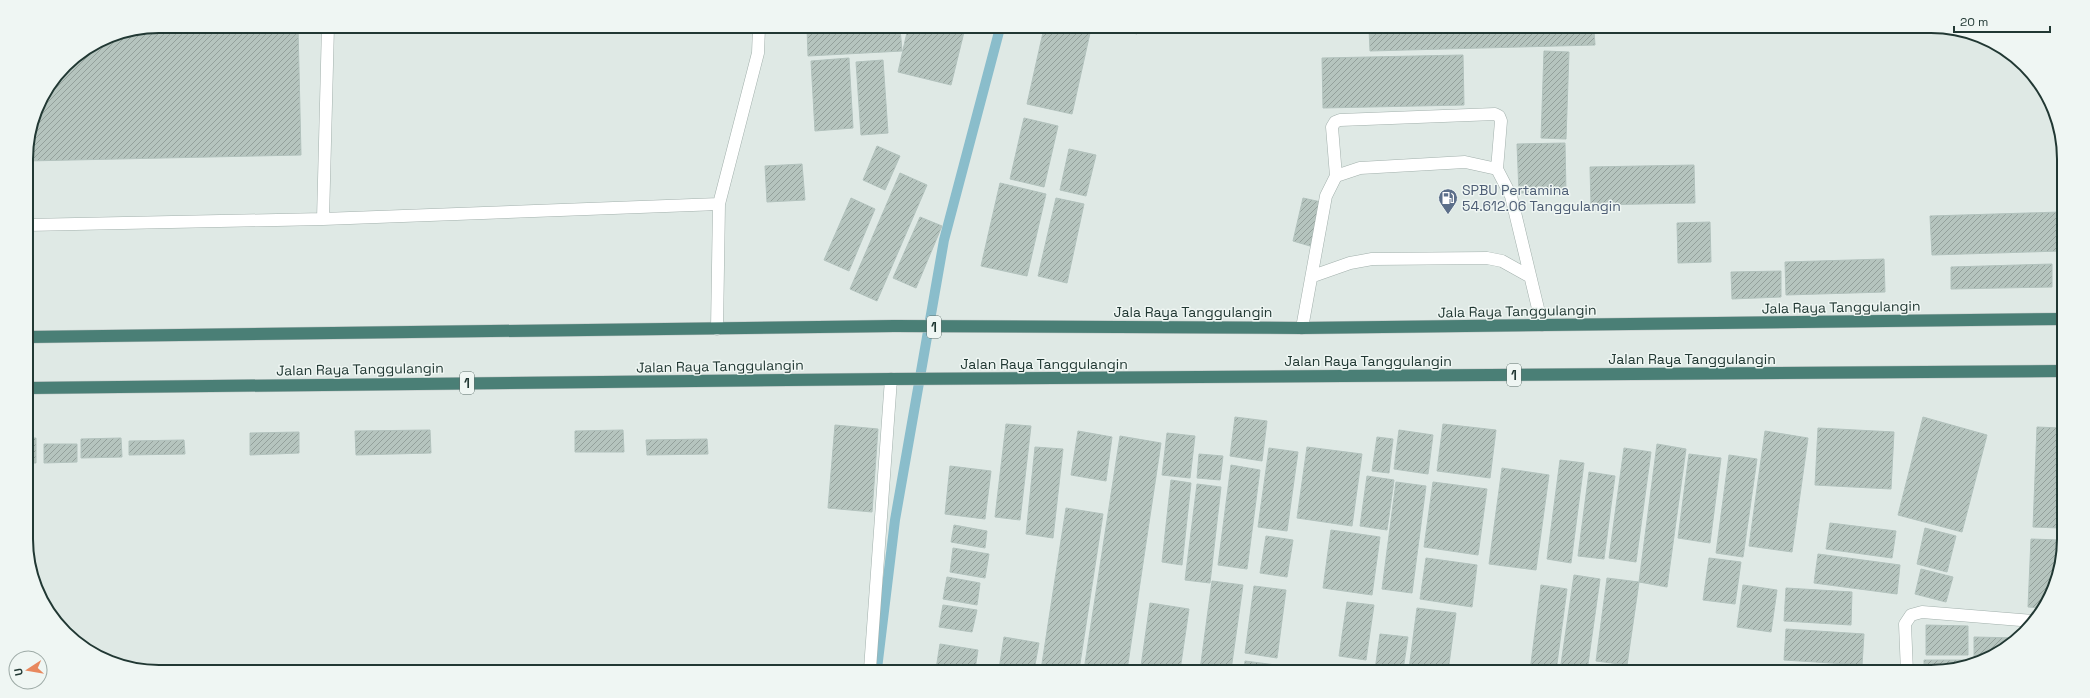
<svg xmlns="http://www.w3.org/2000/svg" width="2090" height="698" viewBox="0 0 2090 698" font-family="'Space Grotesk',sans-serif">
	<defs>
		<pattern id="building-hatch" width="6" height="6" patternUnits="userSpaceOnUse"><rect width="6" height="6" fill="#b5c4be"/><path d="M-1 1l2-2M0 6l6-6M5 7l2-2" fill="none" stroke="#93a09b"/></pattern>
	</defs>
	<rect width="100%" height="100%" fill="#dfe9e5"/>
	<g fill="none" stroke-linecap="round" stroke-linejoin="round">
		<!-- stream -->
		<path stroke="#8abdcb" stroke-width="10" d="M877 669 895 520 944 240 1000 28"/>
	</g>
	<!-- building -->
	<path fill="url(#building-hatch)" stroke="#b2c2bd" d="M159 26H298L301 155 26 161V151L36 108 65 65 109 36Z
		M807 28H900L902 51 808 56Z
		M908 28H965L951 85 898 72Z
		M1044 28H1071L1090 33 1072 114 1027 104Z
		M1114 28H1139L1137 34Z
		M1369 29 1594 30 1595 45 1370 51Z
		M1544 51 1569 52 1566 139 1541 138Z
		M1463 55 1464 105 1323 108 1322 58Z
		M849 58 853 128 815 131 811 61Z
		M883 60 888 133 861 135 856 62Z
		M1024 118 1058 126 1044 187 1010 179Z
		M1565 143 1566 192 1519 193 1517 144Z
		M877 146 900 156 885 190 863 180Z
		M1069 149 1096 155 1086 196 1060 190Z
		M802 164 805 200 767 202 765 166Z
		M1694 165 1695 203 1591 205 1590 167Z
		M900 173 927 185 877 301 850 289Z
		M1000 183 1046 194 1027 276 981 266Z
		M851 198 875 209 849 271 824 260Z
		M1056 198 1084 204 1067 283 1038 276Z
		M1303 198 1321 202 1310 246 1293 241Z
		M2061 212V251L1932 255 1930 216Z
		M920 217 942 226 916 288 893 278Z
		M1710 222 1711 262 1678 263 1677 223Z
		M1884 259 1885 292 1786 295 1785 262Z
		M2052 264V287L1951 289V267Z
		M1781 271V297L1732 299 1731 272Z
		M1235 417 1267 421 1262 461 1230 456Z
		M1923 417 1987 435 1962 532 1898 515Z
		M1006 424 1031 426 1020 520 995 517Z
		M1443 424 1496 430 1490 478 1437 471Z
		M835 425 878 429 872 512 828 508Z
		M2037 427 2060 428V528L2033 527Z
		M1818 428 1894 432 1891 489 1815 485Z
		M430 430 431 453 356 455 355 431Z
		M623 430 624 452H575V431Z
		M1399 430 1433 435 1428 474 1394 469Z
		M1078 431 1112 437 1106 481 1071 475Z
		M1765 431 1808 438 1792 552 1749 546Z
		M299 432V453L250 455V433Z
		M1167 433 1195 436 1190 478 1162 475Z
		M1120 436 1161 443 1127 670H1084Z
		M1377 437 1393 439 1389 473 1372 471Z
		M28 438H36V463H28Z
		M121 438 122 457 81 458V439Z
		M707 439 708 454 647 455 646 440Z
		M184 440 185 454 129 455V441Z
		M44 444H77V462L44 463Z
		M1657 444 1686 449 1667 587 1639 582Z
		M1035 447 1063 449 1053 538 1026 534Z
		M1307 447 1362 454 1352 526 1297 518Z
		M1269 448 1298 452 1287 531 1258 527Z
		M1624 448 1651 452 1636 562 1609 558Z
		M1199 454 1223 456 1220 480 1197 478Z
		M1689 454 1721 458 1710 543 1678 538Z
		M1729 455 1757 459 1743 557 1716 553Z
		M1560 460 1584 463 1571 563 1547 559Z
		M1231 465 1260 470 1247 569 1218 565Z
		M950 466 991 471 985 519 945 514Z
		M1502 468 1549 475 1536 570 1489 564Z
		M1589 472 1615 476 1604 559 1578 556Z
		M1367 476 1394 480 1387 530 1360 526Z
		M1171 480 1191 483 1182 565 1162 562Z
		M1396 482 1426 486 1412 593 1382 589Z
		M1433 482 1487 489 1478 555 1424 547Z
		M1197 484 1221 487 1210 583 1185 580Z
		M1066 508 1103 514 1079 670H1041Z
		M1830 523 1896 531 1892 558 1826 549Z
		M954 525 987 531 985 548 951 542Z
		M1925 528 1956 536 1947 572 1917 564Z
		M1331 530 1380 537 1372 595 1323 588Z
		M1266 536 1293 540 1287 577 1260 573Z
		M2031 539 2060 540 2059 573 2044 608 2028 607Z
		M953 548 989 554 985 578 950 572Z
		M1818 554 1900 565 1897 594 1814 583Z
		M1426 558 1477 565 1472 607 1420 599Z
		M1709 558 1741 562 1735 604 1703 600Z
		M1921 569 1953 577 1946 602 1915 594Z
		M1574 575 1600 579 1587 671H1560Z
		M947 577 980 583 977 605 943 599Z
		M1607 578 1639 582 1627 665 1596 661Z
		M1212 581 1243 585 1231 670H1200Z
		M1541 585 1567 589 1556 671H1530Z
		M1743 585 1777 590 1771 632 1737 627Z
		M1254 586 1286 590 1277 658 1245 653Z
		M1786 588 1852 592 1851 625 1784 621Z
		M1347 602 1374 605 1366 660 1339 656Z
		M1150 603 1189 609 1180 670 1141 666Z
		M943 605 977 610 972 632 939 627Z
		M1417 608 1456 613 1448 671 1409 669Z
		M1926 625 1968 626V655H1926Z
		M1786 629 1864 634 1862 665 1784 660Z
		M1380 634 1408 637 1403 670H1375Z
		M1004 637 1039 643 1034 670 999 669Z
		M1974 637 2018 638 2012 644 1974 665Z
		M940 644 978 650 975 669H936Z
		M1924 660H1964V667L1939 672H1924Z
		M1245 661 1276 665 1275 670H1244Z
		M1745 667 1812 671H1745Z"/>
	<g fill="none" stroke-linecap="round" stroke-linejoin="round">
		<!-- service casing -->
		<g stroke="#a2b0ac" stroke-width="13">
			<path id="service" d="M1336 176 1332 127 1335 122 1340 120 1495 114 1499 116 1501 121 1497 169
				M323 219 719 204
				M27 225 323 219 328 26
				M1313 276 1350 263 1372 259 1487 258 1502 261 1529 276
				M1302 328 1326 196 1336 176 1360 168 1465 162 1497 169 1511 196 1542 325
				M717 329 719 204 758 53 759 28"/>
		</g>
		<!-- minor casing -->
		<g stroke="#a2b0ac" stroke-width="13">
			<path id="minor" d="M870 669 891 379
				M1907 672 1905 624 1911 615 1922 612 2033 621"/>
		</g>
		<!-- trunk casing -->
		<g stroke="#bcc3c2" stroke-width="13">
			<path id="trunk" d="M27 337 894 326 1302 328 2061 319
				M28 388 891 379 2060 371"/>
		</g>
		<!-- service -->
		<use href="#service" stroke="#fff" stroke-width="12"/>
		<!-- minor -->
		<use href="#minor" stroke="#fff" stroke-width="12"/>
		<!-- trunk -->
		<use href="#trunk" stroke="#4a7f76" stroke-width="12"/>
	</g>
	<!-- icons -->
	<defs>
		<g id="fuel-pin" transform="scale(1)"><path d="M0 17L-7.5 6A9.5 9.5 0 1 1 7.5 6Z" fill="#5c6f8a" stroke="#eff6f3"/><path d="M-5.5-6h7V0h2V4h1.3V-2.5L3-4.5l.8-.8L6-3V5H2.5V1h-1V6h-7ZM-4.2-4.7v3.2H.2V-4.7Z" fill="#fff"/></g>
	</defs>
	<g fill-rule="evenodd">
		<use href="#fuel-pin" x="1448" y="198"/>
	</g>
	<g text-anchor="middle" stroke-width="3" stroke-linejoin="round" paint-order="stroke">
		<!-- shield labels -->
		<g fill="#eff6f3" stroke="#5f716d" stroke-width="1">
			<rect x="927" y="316" width="14" height="22" rx="3"/>
			<rect x="1507" y="364" width="14" height="22" rx="3"/>
			<rect x="460" y="372" width="14" height="22" rx="3"/>
		</g>
		<g font-size="13" font-weight="bold" fill="#213833">
			<text x="934" y="332">1</text>
			<text x="1514" y="380">1</text>
			<text x="467" y="388">1</text>
		</g>
		<!-- service labels -->
		<g font-size="14" fill="#4e5e75" stroke="#eff6f3" text-anchor="start">
			<text x="1462" y="195">SPBU Pertamina<tspan x="1462" dy="16">54.612.06 Tanggulangin</tspan></text>
		</g>
		<!-- street labels -->
		<g font-size="14" fill="#213833" stroke="#eff6f3">
			<text transform="translate(1841 307) rotate(-1)" y="5">Jala Raya Tanggulangin</text>
			<text transform="translate(1517 311) rotate(-1)" y="5">Jala Raya Tanggulangin</text>
			<text x="1193" y="317">Jala Raya Tanggulangin</text>
			<text x="1692" y="364">Jalan Raya Tanggulangin</text>
			<text x="1368" y="366">Jalan Raya Tanggulangin</text>
			<text x="1044" y="369">Jalan Raya Tanggulangin</text>
			<text transform="translate(720 366) rotate(-1)" y="5">Jalan Raya Tanggulangin</text>
			<text transform="translate(360 369) rotate(-1)" y="5">Jalan Raya Tanggulangin</text>
		</g>
	</g>
	<!-- crop -->
	<path d="M0 0H2090V698H0ZM159 33H1931A126 126 0 0 1 2057 159V539A126 126 0 0 1 1931 665H159A126 126 0 0 1 33 539V159A126 126 0 0 1 159 33Z" fill="#eff6f3" fill-rule="evenodd"/>
	<path fill="none" stroke="#213833" stroke-width="2" d="M159 33H1931A126 126 0 0 1 2057 159V539A126 126 0 0 1 1931 665H159A126 126 0 0 1 33 539V159A126 126 0 0 1 159 33Z"/>
	<!-- north arrow -->
	<g transform="translate(28 670) rotate(258)"><circle r="19" fill="#eff6f3" stroke="#9daaa6"/>
	<path d="M0-3L7 15L0 10L-7 15Z" fill="#e8885e"/>
	<text y="-6" font-size="11" font-weight="bold" text-anchor="middle" fill="#213833">U</text>
	</g>
	<!-- scale -->
	<path d="M1954 26v6h96v-6" fill="none" stroke="#213833" stroke-width="2"/>
	<text x="1960" y="26" font-size="12" fill="#213833" stroke="#eff6f3" stroke-width="3" paint-order="stroke">20 m</text>
</svg>
